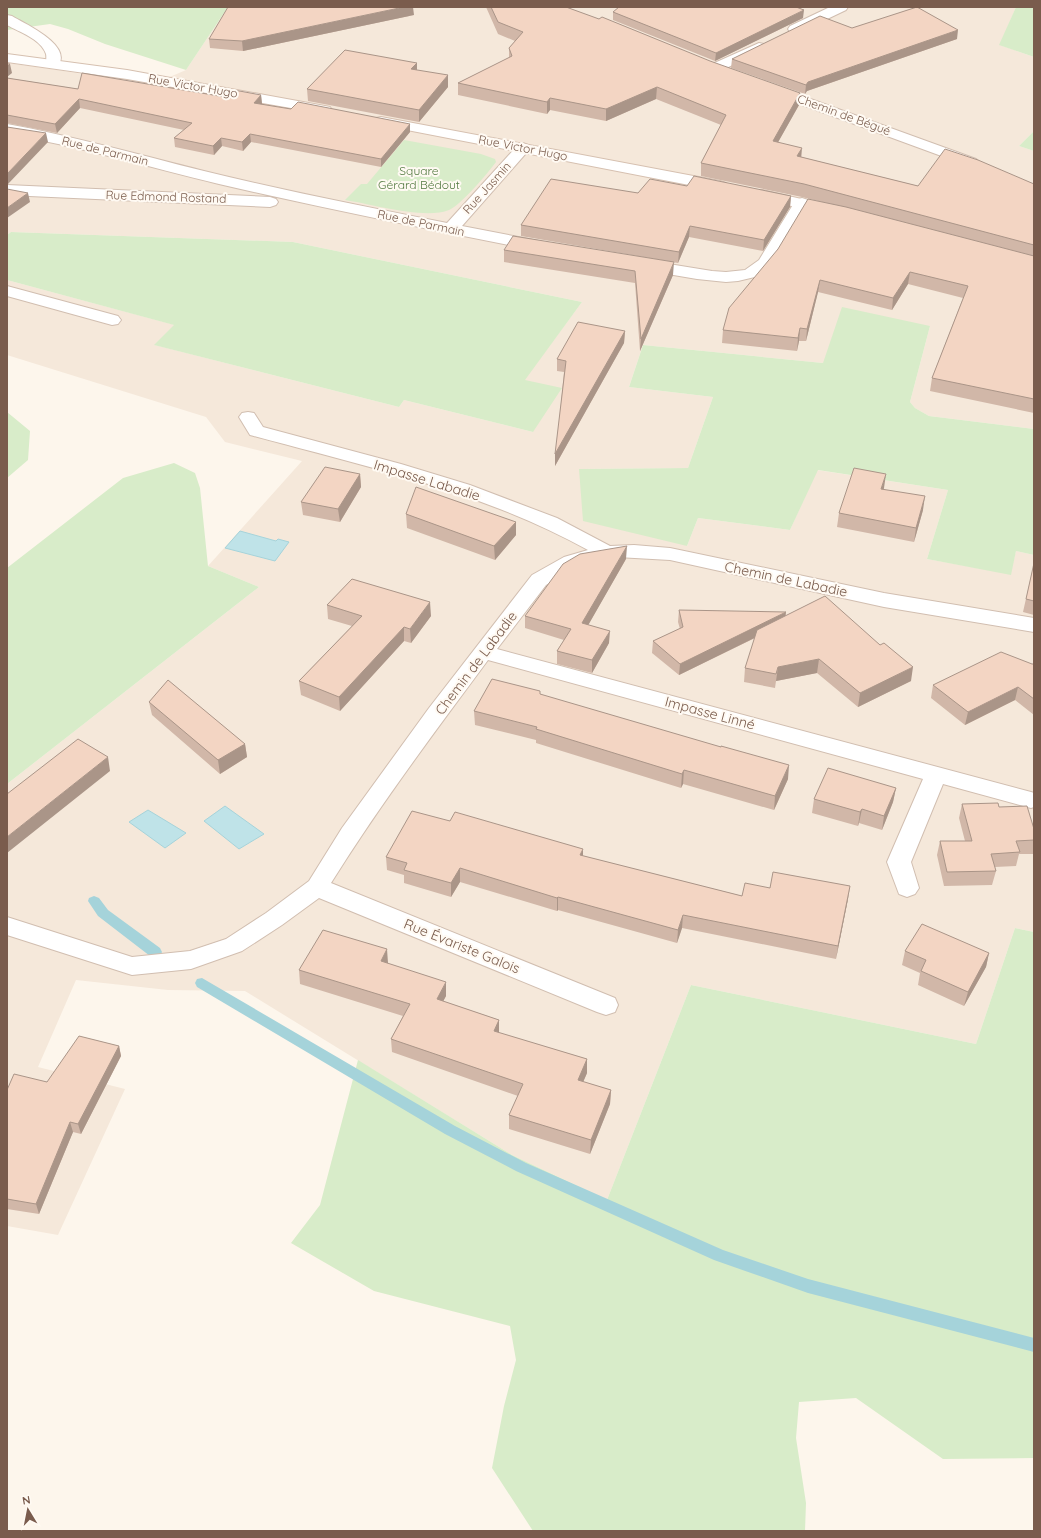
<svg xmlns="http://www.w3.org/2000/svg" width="1041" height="1538" viewBox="0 0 1041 1538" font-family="Quicksand,sans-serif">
	<rect width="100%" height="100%" fill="#fdf6ec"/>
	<!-- residential -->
	<path fill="#f5e8da" d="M228 7H1016L1000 45 1034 57V131L1019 146 1034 151V429L929 416 915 408 910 402 930 326 823 363 643 345 629 387 713 397 688 468 579 469 687 546 698 518 790 530 817 470 948 490 927 559 1010 574 1016 551 1034 555V932L1015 928 976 1044 691 985 607 1200 512 1155 245 991 168 990 76 980 38 1067 125 1089 58 1235 7 1226V784L259 587 208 566 302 461 225 442 206 417 7 355V280L175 325 155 345 399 407 404 400 533 432 524 380 582 302 293 242 11 232 7 235V63L51 69 151 85 186 70Z"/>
	<!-- green -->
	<path fill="#d8ecc9" d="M7 7H228L186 70 105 44 68 29 50 24 7 30Z
		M1016 7H1034V57L999 45Z
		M1034 131V151L1019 146Z
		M404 140 481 154 495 159 496 162C488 173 461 205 449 210 425 220 371 204 345 200L361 184H367Z
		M11 232 293 242 582 302 525 380 562 388 533 432 404 400 399 407 154 345 174 325 7 280V235Z
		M842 307 930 326 910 402 915 408 929 416 1034 429V555L1016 551 1011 575 927 559 948 490 818 470 790 530 698 518 687 546 583 521 579 469 688 468 713 397 629 387 643 345 823 363Z
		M7 412 30 431 28 460 7 478Z
		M174 463 195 473 200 488 208 566 259 587 7 784V568L123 478Z
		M1015 928 1034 932V1458L943 1459 856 1398 799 1402 796 1438 806 1503 805 1531H533L492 1468 504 1406 516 1360 510 1326 374 1291 291 1243 320 1205 358 1060 512 1155 607 1200 691 985 976 1044Z"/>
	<!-- water -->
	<path fill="#bfe3e8" stroke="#a5d3da" d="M240 531 276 541 278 539 289 542 275 561 225 548Z
		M225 806 264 834 239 849 204 821Z
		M148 810 186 833 165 848 129 822Z"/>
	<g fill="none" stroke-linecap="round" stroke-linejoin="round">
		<!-- stream -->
		<path fill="#a5d3da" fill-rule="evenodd" d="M94 896 99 898 108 910 160 948 162 952 160 956 155 957 150 956 98 916 88 901 89 898Z
			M202 978 455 1126 526 1163 723 1250 808 1279 1034 1338V1352L808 1293 714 1260 516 1171 445 1134 197 987 195 983 197 979Z"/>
		<!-- street casing -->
		<g stroke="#d1beb0" stroke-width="2">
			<path id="street" d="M830 7H848L846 10 800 32 795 33 790 32 788 29 790 26Z
				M7 15 12 16C25 24 73 45 58 66L53 67 48 66C45 62 47 58 46 54 41 39 19 32 7 25Z
				M759 43 764 44 766 47 764 50 720 71 715 72 710 71 708 68 710 65Z
				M772 85 976 159 979 162 976 165 971 167 966 165 767 92 765 89 767 86Z
				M7 124C74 136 139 155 204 171 285 191 366 207 447 223L518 145 523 143 528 145 531 148 528 151 462 226 539 241 545 243 547 246 545 249 539 251C432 230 325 209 219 184 148 167 79 146 7 134Z
				M7 185 270 197 276 199 278 202 276 205 270 207 7 195Z
				M802 198 808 200 810 203 772 267 759 276 738 281 726 282 697 279 644 270 638 269 636 265 638 261 644 260 712 271 726 272 745 270 759 260 794 203 796 200Z
				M7 286 118 316 121 320 118 324 112 325 7 296Z
				M248 412 254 413 263 427 401 464 470 485 557 518 610 546 634 545 670 548 884 593 1034 618V632L884 607 670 560 617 557 602 559 578 566 546 585 497 649 1031 792 1034 793V807L1031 808 943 784 911 862 919 888 915 894 907 897 899 894 887 862 923 779 488 660C434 733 379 806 331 883L615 998 618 1005 615 1012 606 1015 597 1012 319 898 282 925 242 951 191 969 132 975 7 935V917L132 957 190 951 226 939 266 913 309 881 342 828 429 708 532 575 564 557 588 550C484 492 364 466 250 435L239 417 242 413Z"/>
		</g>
		<!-- secondary casing -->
		<g stroke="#d6c0b0" stroke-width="2">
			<path id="secondary" d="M7 54 127 70 325 106 330 107 332 110 330 113 325 114 127 79 7 62Z
				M381 117 720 181 726 183 728 186 726 189 720 191 376 124 374 121 376 118Z
				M762 190 841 208 843 211 841 214 835 216 756 198 754 195 756 192Z"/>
		</g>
		<!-- street -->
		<use href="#street" fill="#fff" fill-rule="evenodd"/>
		<!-- secondary -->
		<use href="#secondary" fill="#fff" fill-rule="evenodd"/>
	</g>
	<!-- wall -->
	<path fill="#d1b7a8" d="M486 7H566L799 105 778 142 801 157 918 186 1034 184V413L930 391 932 378 963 298 908 284 892 310 818 292 806 341H799L797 351 722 343 723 330 826 203 802 197 701 176V163L721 125 656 99 606 121 550 110 547 114 458 95V83L509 58V48L515 41 498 34Z
		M613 12 803 18 715 61 613 20Z
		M414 15 243 51 210 48 209 39Z
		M852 28 957 39 807 91 805 94 731 68 732 59Z
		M7 78 78 89 225 97 261 95 262 104 410 132 381 167 251 142 243 151 222 146 214 155 175 147 174 138 184 130 80 108 57 133 7 123Z
		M448 87 419 122 308 101 307 89Z
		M687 186 791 196 790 207 763 251 689 237 678 263 521 236V225L638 193Z
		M504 250 673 275 640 351 635 283 504 262Z
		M625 331 624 343 555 466 564 372 557 371V359Z
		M360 474 361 487 340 522 303 515 301 502Z
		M884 488V489L923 510 914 542 837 527 839 513Z
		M406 514 516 522V535L495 560 407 528Z
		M626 559 588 625 609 643 592 673 557 664V651L564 640 525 628V616Z
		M1034 563V615L1023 612Z
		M327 605 431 616 411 643 404 641 340 711 301 695 299 681 352 626 328 619Z
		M679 610 786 616 911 681 858 707 817 673 776 681 775 688 744 682 745 668 755 638 679 675 652 653 653 641 680 629 678 622Z
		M1032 664H1034V715L1015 700 965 725 931 698 933 685Z
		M540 691V695L788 779 774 810 683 784 681 788 536 743V740L475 725 474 711Z
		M149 702 245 744 247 757 220 774 152 715Z
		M896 788 893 802 882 830 859 823 858 826 812 813 814 799Z
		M962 804 999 807 1034 829V851L1033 854H1019L1016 866 995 867 996 871 992 885 944 886 937 855 940 841H965L959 818Z
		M450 821 583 856 742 896 770 888 848 899 836 959 682 928 677 943 558 910 557 911 460 882 451 897 404 883V875L387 870 386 857Z
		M387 949V964L446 996 443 1001 499 1020V1033L587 1059V1073L583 1082 611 1090 610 1104 590 1154 509 1129V1115L518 1096 392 1052 391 1039 403 1016 300 984 299 970Z
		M905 951 989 953 986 967 964 1006 918 985 920 973 902 965Z
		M119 1046 121 1056 81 1134 73 1132 39 1214 7 1209V1090L47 1082Z"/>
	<!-- shaded-wall -->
	<path fill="#aa9588" d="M404 7H413L414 15 243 51 242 41Z
		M804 10 803 18 715 61 716 53Z
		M958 30 957 39 807 91 805 94 806 85 808 82Z
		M417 63V75L411 69Z
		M10 64 12 73 7 77V67Z
		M448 75V87L419 122V110Z
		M657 87 656 99 606 121V109Z
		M800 93 799 105 772 153 773 141Z
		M261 95 262 104 255 111 254 103Z
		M550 98V110L547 114V102Z
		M79 99 80 108 57 133 55 124Z
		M410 124V132L381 167V159Z
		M46 133 48 142 8 184H7V174Z
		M250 134 251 142 243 151 242 142Z
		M221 138 222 146 214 155 213 146Z
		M802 148 801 160 797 156Z
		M28 193 30 202 7 218V208Z
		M791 196 790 207 763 251 764 240Z
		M690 226 689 237 678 263 679 252Z
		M674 262 673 275 640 351 641 339Z
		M910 272 908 284 892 310 893 298Z
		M820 280 818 292 806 341 807 329Z
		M800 328 799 341 797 351 798 338Z
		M625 331 624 343 555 466V454Z
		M360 474 361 487 340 522 338 509Z
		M886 474 884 488 879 502 881 489Z
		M925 496 923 510 914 542 916 528Z
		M516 522V535L495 560 494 546Z
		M627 546 626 559 582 636V623Z
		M430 602 431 616 411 643 410 629Z
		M786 612 785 623 679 675 680 664Z
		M404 627V641L340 711 339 697Z
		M610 631 609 643 592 673V660Z
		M819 659 817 673 776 681 775 688 778 667Z
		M913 667 911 681 858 707 860 693Z
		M1018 687 1015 700 965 725 968 712Z
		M245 744 247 757 220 774 218 760Z
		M108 757 110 771 7 853V837Z
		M789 765 788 779 774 810 775 796Z
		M684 770 683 784 681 788 682 774Z
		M896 788 893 802 882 830 884 816Z
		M862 809 859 823 858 826 860 812Z
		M583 849V862L580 855Z
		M460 868V882L451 897V883Z
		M850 886 848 899 836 959 838 946Z
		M558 897V910L557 911V898Z
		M683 915 682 928 677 943 678 930Z
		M387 949 388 963 382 975 381 961Z
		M989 953 986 967 964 1006 968 992Z
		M446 982V996L437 1013V999Z
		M499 1020V1034L494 1031Z
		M119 1046 121 1056 81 1134 78 1124Z
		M587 1059V1073L578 1094V1080Z
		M611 1090 610 1104 590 1154 591 1140Z
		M70 1122 73 1132 39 1214 36 1204Z"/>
	<!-- building -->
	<path fill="#f3d5c3" stroke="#aa9588" d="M228 7H404L242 41 209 39Z
		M491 7H566L599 19 602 17 710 61 800 93 773 141 802 148 797 156 918 186 945 149 978 160 1034 184V245L804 184 701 163 726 115 657 87 606 109 550 98 547 102 458 83 512 56 509 48 523 32 498 22Z
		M619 7H796L804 10 716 53 613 12Z
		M917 7 958 30 808 82 806 85 732 59 820 16 852 28Z
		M345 50 417 63 411 69 448 75 419 110 307 89Z
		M7 64H10L7 67Z
		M82 73 225 97 234 90 261 95 254 103 291 109 298 102 410 124 381 159 250 134 242 142 221 138 213 146 174 138 192 123 79 99 55 124 7 115V78L78 89Z
		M7 127 46 133 7 174Z
		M694 176 791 196 764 240 690 226 679 252 521 225 551 179 638 193 650 179 687 186Z
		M7 189 28 193 7 208Z
		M808 199 846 207 1034 256V399L932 378 968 286 910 272 893 298 820 280 807 329 800 328 798 338 723 330 729 308 778 249Z
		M513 236 674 262 641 339 635 271 504 250Z
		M578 322 625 331 555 454 566 361 557 359Z
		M325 467 360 474 338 509 301 502Z
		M854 468 886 474 881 489 925 496 916 528 839 513Z
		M416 487 516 522 494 546 406 514Z
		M627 546 582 623 610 631 592 660 557 651 571 629 525 616 563 564 580 554Z
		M1034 563V601L1026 599Z
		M352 579 430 602 410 629 404 627 339 697 299 681 362 616 327 605Z
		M825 596 880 645 884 643 913 667 860 693 819 659 778 667 776 674 745 668 757 630Z
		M679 610 786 612 680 664 653 641 683 627Z
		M1001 652 1032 664H1034V699L1018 687 968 712 933 685Z
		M492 679 540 691V694L721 747V746L789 765 775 796 684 770 682 774 536 729 537 727 474 711Z
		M168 680 245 744 218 760 149 702Z
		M78 739 108 757 7 837V794Z
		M828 768 896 788 884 816 862 809 860 812 814 799Z
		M998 803 999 807 1027 806 1034 829V840L1016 841 1020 852 991 854 996 871 947 872 940 841H972L962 804Z
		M412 811 450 821 455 812 583 849 580 855 742 896 745 883 770 888 773 872 850 886 838 946 683 915 678 930 558 897 557 898 460 868 451 883 404 870 407 863 386 857Z
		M922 924 989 953 968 992 921 971 926 960 905 951Z
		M323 930 387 949 381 961 446 982 437 999 499 1020 494 1031 587 1059 578 1080 611 1090 591 1140 509 1115 523 1084 391 1039 410 1004 299 970Z
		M79 1036 119 1046 78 1124 70 1122 36 1204 7 1199V1090L14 1074 47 1082Z"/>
	<g text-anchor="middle" stroke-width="4" stroke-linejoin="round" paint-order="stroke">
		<!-- far-street labels -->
		<g font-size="12" fill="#7a5c4d" stroke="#fffaf3">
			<text transform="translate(193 86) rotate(10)" y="4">Rue Victor Hugo</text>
			<text transform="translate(844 115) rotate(20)" y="4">Chemin de Bégué</text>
			<text transform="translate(523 148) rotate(11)" y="4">Rue Victor Hugo</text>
			<text transform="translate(105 151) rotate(14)" y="4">Rue de Parmain</text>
			<text transform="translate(487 188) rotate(-48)" y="4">Rue Jasmin</text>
			<text transform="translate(166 197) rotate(2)" y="4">Rue Edmond Rostand</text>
			<text transform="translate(421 223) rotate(12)" y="4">Rue de Parmain</text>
		</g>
		<!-- far-park labels -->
		<g font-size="12" fill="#537a41" stroke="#fffaf3">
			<text x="419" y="175">Square<tspan x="419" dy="14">Gérard Bédout</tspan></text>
		</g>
		<!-- street labels -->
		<g font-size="14" fill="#7a5c4d" stroke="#fffaf3">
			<text transform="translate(427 480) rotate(17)" y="5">Impasse Labadie</text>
			<text transform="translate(786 579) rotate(12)" y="5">Chemin de Labadie</text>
			<text transform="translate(476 663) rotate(-53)" y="5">Chemin de Labadie</text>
			<text transform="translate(710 713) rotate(15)" y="5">Impasse Linné</text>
			<text transform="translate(462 946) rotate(22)" y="5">Rue Évariste Galois</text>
		</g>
	</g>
	<!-- border -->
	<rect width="1041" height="1538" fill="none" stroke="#7a5c4d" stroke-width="16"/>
	<!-- north arrow -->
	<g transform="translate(28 1510) rotate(350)" stroke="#fffaf3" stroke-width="3" paint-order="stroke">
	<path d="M0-3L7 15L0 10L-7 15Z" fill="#7a5c4d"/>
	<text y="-6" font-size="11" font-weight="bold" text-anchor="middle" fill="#7a5c4d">N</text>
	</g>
</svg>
